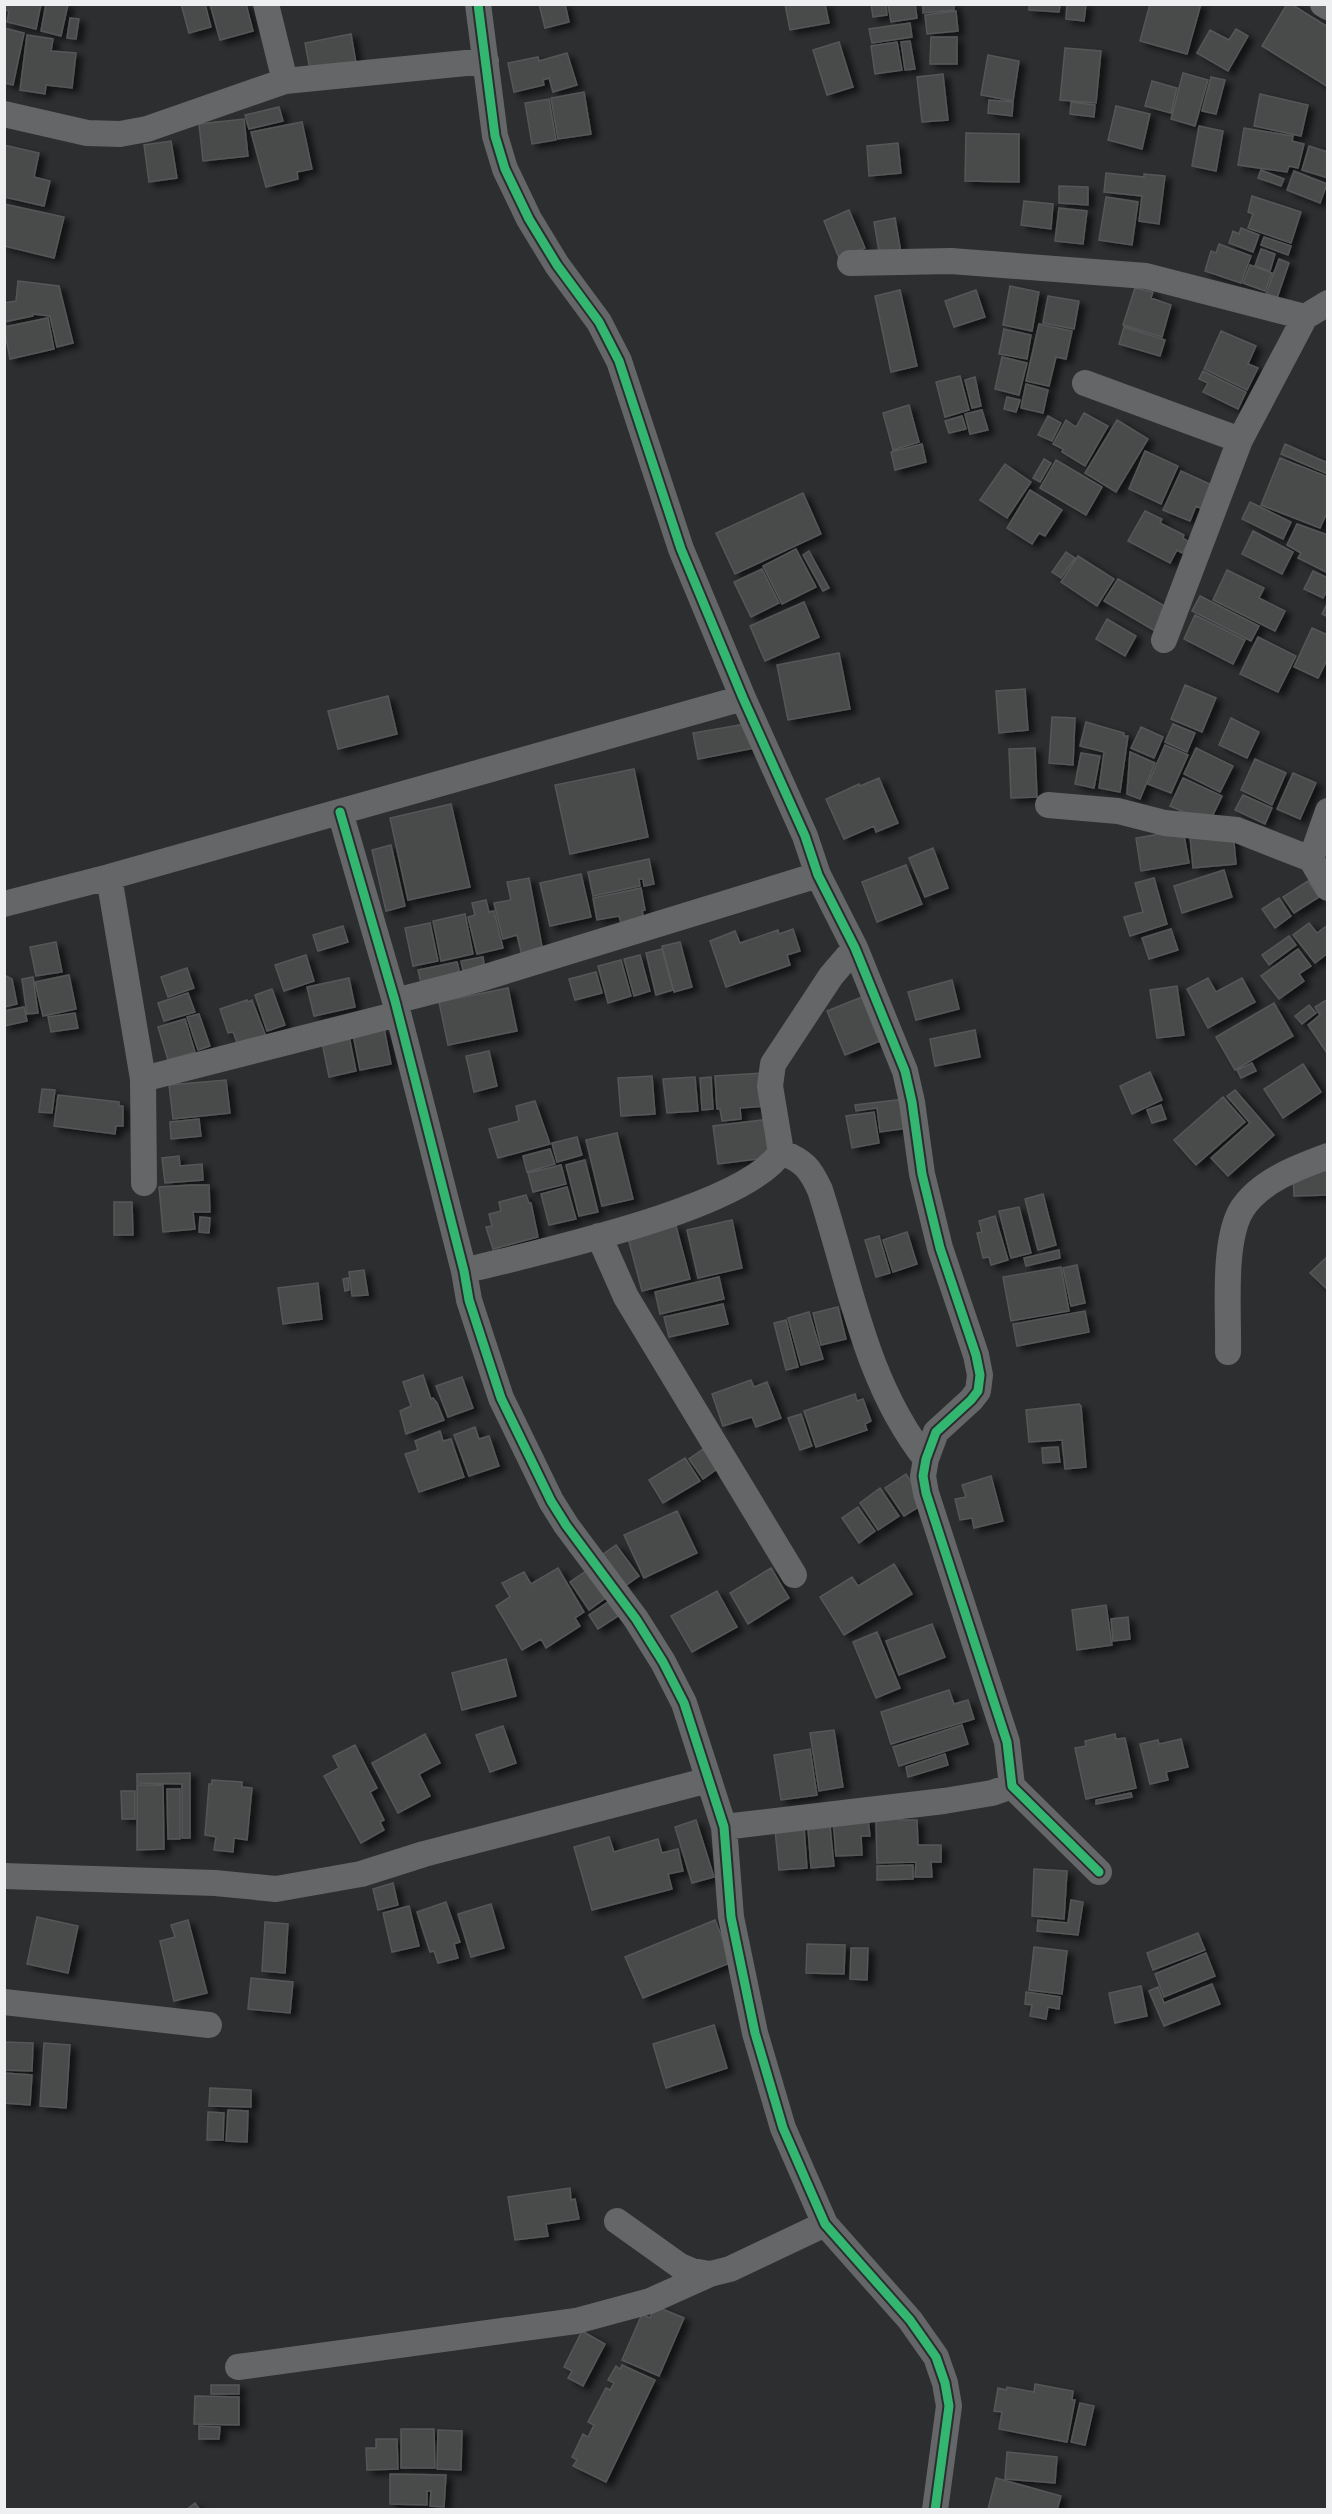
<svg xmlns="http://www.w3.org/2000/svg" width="1332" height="2514" viewBox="0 0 1332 2514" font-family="Bitter,serif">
	<defs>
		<filter id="shadow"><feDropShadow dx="6" dy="4" stdDeviation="3" flood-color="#0009"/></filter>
	</defs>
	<rect width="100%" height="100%" fill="#2c2e30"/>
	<!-- building -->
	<path fill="#494b4c" stroke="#555758" stroke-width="1.5" filter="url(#shadow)" d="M5 4H41L36 29 7 22 9 11 4 10Z
		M46 4H68L61 36 41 31Z
		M181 4H205L211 27 189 33Z
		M210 4H246L253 31 220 40Z
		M539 4H565L569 22 545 28Z
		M785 4H825L829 23 790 30Z
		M871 4H886L887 15 873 17Z
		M888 4H915L917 18 891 22Z
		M923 4H954V10L923 13Z
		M1029 4 1060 5 1059 12 1029 10Z
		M1067 4H1086L1084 21 1066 19Z
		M1150 4H1201L1187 54 1140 41Z
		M1287 4H1291L1328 27V87L1262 46Z
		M956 11 958 31 927 34 925 15Z
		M70 18 79 19 76 39 67 38Z
		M910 23 912 37 872 43 869 29Z
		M4 28 24 33 13 85 4 83Z
		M1236 29 1248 36 1228 71 1197 53 1210 30 1229 40Z
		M351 34 356 63 310 70 305 43Z
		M27 35 53 39 51 51 76 53 72 88 46 85 45 94 20 90Z
		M931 37H957V64H930Z
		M910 41 915 69 905 70 901 42Z
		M839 42 853 87 827 95 813 50Z
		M897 42 902 70 875 74 871 46Z
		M1065 48 1101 51 1096 103 1060 100Z
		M567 53 577 85 553 92 549 78 543 80 544 85 514 92 508 63 538 57 539 61Z
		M988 55 1019 61 1013 101 981 95Z
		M1183 73 1208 80 1195 126 1171 119Z
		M943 74 948 120 922 122 917 77Z
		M1211 77 1225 80 1216 114 1202 111Z
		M1152 81 1177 88 1171 113 1145 106Z
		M584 92 591 134 558 139 551 98Z
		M1260 94 1308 105 1301 136 1254 126Z
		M549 99 556 140 532 144 525 103Z
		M989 100 1013 102 1012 116 988 113Z
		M1071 102 1095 105 1094 117 1070 114Z
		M1116 106 1150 114 1142 149 1108 140Z
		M279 107 283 121 249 129 245 115Z
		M244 119 248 156 203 161 199 124Z
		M302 122 312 169 297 172 298 179 266 187 251 132Z
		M1199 126 1223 131 1216 171 1192 166Z
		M1244 128 1293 136 1292 141 1304 144 1298 168 1289 166 1287 172 1238 165Z
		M966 133 1019 134V182L965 181Z
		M171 141 177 178 149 182 144 145Z
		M898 143 901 173 869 176 867 146Z
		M4 145 39 153 34 177 50 181 44 206 4 197Z
		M1309 146 1328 152V178L1302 170Z
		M1261 170 1284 179 1281 186 1258 178Z
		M1294 171 1327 184 1320 203 1287 190Z
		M1106 173 1144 177V174L1165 176 1159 224 1139 221 1142 196 1104 192Z
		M1059 186 1088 187V205L1059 203Z
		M1252 196 1301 212 1291 243 1248 228 1253 214 1248 212Z
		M1106 197 1138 202 1132 245 1099 240Z
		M1024 201 1053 204 1051 229 1021 225Z
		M4 204 64 217 54 258 4 246Z
		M1059 208 1087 211 1083 244 1055 241Z
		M849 210 865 248 839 258 824 221Z
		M895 218 901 253 880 257 874 222Z
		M1241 228 1259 235 1253 252 1229 243 1233 231 1239 234Z
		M1264 237 1291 246 1288 255 1261 245Z
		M1219 244 1251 256 1241 283 1205 271 1211 251 1216 253Z
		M1261 249 1275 254 1270 271 1255 266Z
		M1279 259 1289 263 1277 298 1266 294Z
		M1250 265 1272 273 1265 291 1243 283Z
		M18 281 59 286 73 343 57 347 50 316 33 314V316L4 322V303L16 301Z
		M1010 286 1039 292 1032 331 1003 325Z
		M1135 288 1153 292 1151 298 1171 305 1162 337 1123 325Z
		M900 290 917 366 891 372 875 296Z
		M976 290 985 317 954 327 945 301Z
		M1048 296 1079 301 1074 329 1043 323Z
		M48 318 54 349 10 359 4 327Z
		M1039 324 1072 331 1066 359 1056 357 1049 386 1026 381Z
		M1124 327 1165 340 1160 356 1119 344Z
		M1004 329 1031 335 1027 359 999 354Z
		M1221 331 1256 346 1248 364 1258 368 1247 390 1204 369Z
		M1002 357 1027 363 1019 395 995 389Z
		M1203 371 1246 392 1238 409 1203 392 1208 383 1199 379Z
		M960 376 969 410 945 417 936 382Z
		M975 377 981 406 972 408 965 380Z
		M1026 384 1048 390 1043 413 1021 408Z
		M1007 397 1020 400 1016 412 1004 409Z
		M909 405 919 442 893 450 883 413Z
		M982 410 988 430 970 434 965 414Z
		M1084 413 1108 426 1085 466 1062 452 1063 449 1053 444 1066 420 1076 427Z
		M962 416 966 429 949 433 945 421Z
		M1048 416 1061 423 1052 441 1038 435Z
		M1117 420 1148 439 1116 492 1085 473Z
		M922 444 926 462 895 470 891 452Z
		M1285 444 1328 463V474L1281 454Z
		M1145 451 1178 466 1161 504 1129 489Z
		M1280 458 1328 477V510L1320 528 1261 505Z
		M1044 459 1051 463 1040 482 1033 478Z
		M1056 460 1102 487 1086 515 1040 488Z
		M1005 464 1031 482 1007 518 980 500Z
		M1181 471 1214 486 1204 510 1196 506 1190 521 1163 510Z
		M1030 490 1062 510 1045 536 1039 533 1032 544 1007 528Z
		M803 493 821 534 735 574 716 533Z
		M1250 502 1291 522 1283 539 1242 519Z
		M1145 511 1162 519 1160 523 1184 535 1183 538 1189 542 1182 553 1177 550 1170 563 1128 541Z
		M1297 524 1328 535V573L1298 558 1301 553 1287 545Z
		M1253 531 1293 552 1282 574 1242 554Z
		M796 549 816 587 782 604 763 566Z
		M809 551 829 588 823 591 803 555Z
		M1066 552 1075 558 1061 578 1052 572Z
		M1078 556 1114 579 1097 606 1061 582Z
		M762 569 779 603 751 617 734 582Z
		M1227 570 1264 588 1259 598 1285 611 1275 631 1213 600Z
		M1313 571 1328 578V589L1323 598 1304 589Z
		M1118 579 1168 608 1155 631 1104 601Z
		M1200 596 1259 626 1251 641 1192 611Z
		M804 602 819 637 765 661 750 626Z
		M1328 602V617L1322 614Z
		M1195 615 1245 640 1233 664 1184 639Z
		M1107 619 1136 636 1125 656 1096 639Z
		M1312 628 1328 635V658L1318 678 1294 667Z
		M1258 637 1296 656 1278 692 1240 674Z
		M839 653 850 709 788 720 777 665Z
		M1185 685 1216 698 1202 732 1171 719Z
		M1025 689 1028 730 999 733 996 691Z
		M388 696 397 734 338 749 328 711Z
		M1052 717 1075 718 1073 765 1049 763Z
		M1231 718 1259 732 1247 758 1219 745Z
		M1086 722 1124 733V736H1128L1120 792 1099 788 1104 752 1080 746Z
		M750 723 755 748 698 759 693 733Z
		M1173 724 1195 733 1187 752 1165 742Z
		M1141 727 1163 737 1154 758 1131 748Z
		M1165 745 1188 755 1171 793 1148 784Z
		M1035 748 1037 797 1011 798 1009 749Z
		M1196 748 1233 766 1220 792 1184 774Z
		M1130 752 1155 763 1140 799 1127 794Z
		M1081 753 1100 756 1094 788 1075 784Z
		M1255 759 1286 773 1272 805 1241 790Z
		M634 769 648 837 570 854 555 785Z
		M1293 773 1316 783 1300 819 1277 809Z
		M879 778 898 823 876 832 874 826 844 839 826 799 859 784 860 786Z
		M1183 778 1222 796 1209 823 1170 806Z
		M1243 795 1272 808 1265 824 1235 810Z
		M451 804 470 887 408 900 390 818Z
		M1183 830 1189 863 1141 871 1136 838Z
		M1233 832 1236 864 1193 868 1190 836Z
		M391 845 405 906 386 911 372 850Z
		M933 848 948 888 925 897 909 858Z
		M649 859 654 884 644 886 643 879H639L640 886 593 896 588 872Z
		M906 865 922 904 877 922 862 882Z
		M1224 870 1232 897 1182 913 1174 886Z
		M581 874 591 917 550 926 540 883Z
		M529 878 543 952 522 956 517 935 503 939 494 903 511 900 507 882Z
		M1154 878 1167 924 1130 936 1124 917 1143 912 1135 883Z
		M1308 881 1319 897 1294 913 1283 897Z
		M641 888 645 910 642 911 644 918 621 923 619 916 597 920 593 898Z
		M1279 898 1291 916 1275 928 1262 909Z
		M486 900 489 912 494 911 503 948 477 954 468 917 475 915 472 903Z
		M465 914 473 954 441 961 433 921Z
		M430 923 438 961 413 966 405 928Z
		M1309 923 1317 933 1328 925V953L1315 963 1293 935Z
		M343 926 348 942 318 951 313 935Z
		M793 929 800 951 787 955 790 965 726 987 710 941 735 931 740 943 778 930 779 934Z
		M1171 929 1178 950 1149 959 1142 938Z
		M1289 936 1296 945 1269 965 1262 955Z
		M56 942 62 972 36 976 30 947Z
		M680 942 692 987 674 992 662 946Z
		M662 949 673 990 656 995 646 953Z
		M1298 949 1311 966 1299 974 1304 981 1279 999 1261 976Z
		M306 955 314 981 284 991 275 965Z
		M640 955 650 991 634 996 624 959Z
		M483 957 485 971 464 975 461 961Z
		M621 960 631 996 608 1003 598 966Z
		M457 962 461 978 422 987 418 970Z
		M187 968 194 988 168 997 161 977Z
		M596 972 602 993 575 1000 569 979Z
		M4 975 12 979 17 1004 4 1007Z
		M69 975 76 1009 43 1016 35 982Z
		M33 977 38 1013 27 1014 22 979Z
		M349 978 355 1007 314 1016 307 987Z
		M1208 978 1216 992 1242 978 1255 1002 1208 1028 1187 989Z
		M952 980 959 1009 916 1020 908 992Z
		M1177 986 1184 1035 1157 1038 1150 990Z
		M508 988 517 1031 448 1045 439 1002Z
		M272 989 285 1025 267 1031 255 995Z
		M188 993 195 1012 164 1021 158 1003Z
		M867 995 885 1039 845 1055 827 1011Z
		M1328 999V1053H1327L1308 1025 1320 1015 1315 1007Z
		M247 1000 248 1002 252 1000 267 1039 240 1050 233 1032 228 1033 220 1009Z
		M1274 1003 1293 1036 1235 1070 1216 1037Z
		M1309 1005 1316 1013 1302 1024 1295 1016Z
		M24 1007 27 1021 4 1026V1011Z
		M75 1013 78 1028 51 1032 48 1017Z
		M199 1014 210 1046 198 1050 187 1017Z
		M185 1019 195 1052 168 1060 158 1027Z
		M384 1028 391 1064 360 1070 353 1034Z
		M975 1030 980 1057 935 1066 930 1039Z
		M348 1031 356 1071 329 1077 321 1037Z
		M489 1051 497 1086 474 1092 466 1056Z
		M1252 1063 1256 1071 1241 1078 1237 1070Z
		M1303 1064 1321 1092 1283 1118 1264 1089Z
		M1150 1072 1162 1100 1132 1114 1120 1086Z
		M763 1073 766 1106 740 1108 741 1119 722 1121 720 1109H717L715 1076Z
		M652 1076 655 1114 621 1116 618 1078Z
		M695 1077 698 1111 667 1113 663 1079Z
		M711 1077 713 1109 702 1110 700 1078Z
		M226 1080 230 1113 173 1119 169 1085Z
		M42 1089 55 1090 52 1113 39 1112Z
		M1235 1090 1274 1135 1228 1176 1211 1158 1250 1123 1227 1096Z
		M58 1095 119 1102V1106H123V1126H116L115 1134 54 1126Z
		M1223 1097 1245 1122 1196 1165 1174 1140Z
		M904 1099 908 1128 880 1132 877 1108 856 1111 855 1105Z
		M535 1101 550 1144 498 1158 489 1129 519 1121 516 1106Z
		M1161 1105 1166 1119 1152 1123 1147 1110Z
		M874 1112 879 1143 852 1148 846 1116Z
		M199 1119 201 1136 171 1139 170 1122Z
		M770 1119 775 1157 718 1164 713 1126Z
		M617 1133 633 1199 602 1206 586 1140Z
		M577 1137 582 1155 557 1162 552 1143Z
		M550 1149 555 1164 527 1172 523 1156Z
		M179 1156 180 1166 202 1164 203 1180 165 1183 162 1158Z
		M585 1160 598 1212 579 1216 566 1165Z
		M561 1165 566 1184 533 1192 528 1173Z
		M1327 1171 1328 1195 1294 1196 1293 1173Z
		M191 1185H209L210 1212H193L195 1229 163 1232 159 1187Z
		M567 1187 576 1219 549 1225 541 1194Z
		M1043 1194 1056 1245 1038 1250 1025 1199Z
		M526 1195 529 1203H531L538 1237 493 1249 486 1227 492 1226 489 1214 501 1211 499 1202Z
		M114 1202H132L133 1235H114Z
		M1019 1207 1031 1253 1011 1258 999 1211Z
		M995 1216 1008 1260 991 1265 989 1257 983 1258 977 1233 982 1232 979 1221Z
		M200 1217 210 1218 209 1233 199 1232Z
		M732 1220 742 1268 698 1278 687 1230Z
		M676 1226 690 1279 642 1291 628 1238Z
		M907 1232 917 1264 893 1272 883 1240Z
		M879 1236 890 1273 876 1277 865 1240Z
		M1059 1250 1060 1258 1026 1266 1024 1258Z
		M1328 1256V1290L1310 1273Z
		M1077 1265 1085 1303 1071 1306 1063 1268Z
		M1061 1267 1069 1311 1011 1321 1003 1277Z
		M364 1270 368 1295 352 1296 349 1272Z
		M719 1277 724 1299 660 1314 655 1292Z
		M348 1278 349 1290 345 1291 343 1279Z
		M318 1283 322 1319 283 1324 278 1288Z
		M723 1304 728 1324 669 1337 664 1317Z
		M838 1307 846 1339 821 1345 813 1313Z
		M1085 1311 1089 1332 1017 1346 1013 1324Z
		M809 1312 823 1359 801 1365 788 1318Z
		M786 1320 798 1367 786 1370 774 1323Z
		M423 1375 431 1399 433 1398 437 1403 444 1420 406 1434 400 1411 411 1406 403 1382Z
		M462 1377 473 1408 448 1417 436 1386Z
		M751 1380 754 1387 767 1382 781 1418 756 1427 752 1417 723 1426 712 1394Z
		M855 1394 857 1401 863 1399 871 1421 865 1424 867 1430 816 1447 804 1411Z
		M1079 1404 1081 1406 1086 1467 1065 1469 1062 1440 1029 1442 1026 1410Z
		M801 1414 812 1446 800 1450 788 1418Z
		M475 1427 479 1439 489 1436 499 1466 469 1476 454 1435Z
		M440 1431 443 1441 451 1439 464 1477 419 1492 405 1454 418 1450 415 1441Z
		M1058 1447 1060 1462 1043 1463 1042 1448Z
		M703 1449 717 1469 703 1479 689 1459Z
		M685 1458 700 1481 663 1503 649 1480Z
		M906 1474 925 1503 904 1516 885 1488Z
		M991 1476 1003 1521 974 1528 972 1518 960 1520 955 1499 966 1497 962 1485Z
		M880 1488 899 1516 878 1530 860 1503Z
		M858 1507 875 1531 859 1543 842 1518Z
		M677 1511 697 1553 644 1578 624 1535Z
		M616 1545 639 1576 625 1586 602 1555Z
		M894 1564 912 1594 844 1635 820 1597 852 1577 858 1586Z
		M592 1567 611 1594 589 1610 570 1582Z
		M558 1568 584 1612 575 1618 580 1626 546 1648 541 1639 522 1650 496 1606 510 1597 502 1583 524 1572 531 1584Z
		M771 1568 789 1598 748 1624 730 1593Z
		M717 1591 737 1627 692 1652 671 1616Z
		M608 1602 618 1616 598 1629 589 1615Z
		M1106 1605 1112 1645 1077 1650 1072 1610Z
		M1128 1617 1130 1639 1113 1641 1111 1619Z
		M932 1624 945 1657 899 1675 886 1641Z
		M877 1632 900 1688 876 1698 853 1642Z
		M506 1659 516 1696 462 1710 452 1673Z
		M949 1690 954 1704 968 1700 974 1719 891 1744 881 1712Z
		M962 1725 968 1744 899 1766 893 1747Z
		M503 1726 516 1763 490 1772 476 1735Z
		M834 1730 843 1787 819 1791 810 1733Z
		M425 1734 440 1763 419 1774 430 1796 398 1813 372 1763Z
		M1115 1734 1116 1739 1125 1738 1136 1788 1086 1799 1075 1748 1086 1746 1085 1741Z
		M1181 1739 1188 1767 1166 1772 1168 1780 1150 1784 1140 1744 1158 1740 1159 1744Z
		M355 1745 377 1788 370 1792 384 1820 380 1822 384 1830 361 1843 324 1776 339 1768 333 1756Z
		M810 1749 817 1795 781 1800 774 1755Z
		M945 1754 948 1765 908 1777 906 1767Z
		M190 1773V1838H182V1784L137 1783V1774Z
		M212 1780 242 1782V1787L252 1788 247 1840 234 1838 233 1852 214 1850 216 1837 205 1835 209 1784H212Z
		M137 1785H163L164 1849 137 1850Z
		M167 1789H180V1839H168Z
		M121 1791H135V1819H122Z
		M1131 1793 1132 1797 1096 1804V1800Z
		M899 1811 900 1820H917L918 1845H941V1862H931L932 1877H915L916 1862 877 1863 876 1821Z
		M833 1818H868L870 1836H861L862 1855 836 1856Z
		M696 1820 714 1877 692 1883 675 1827Z
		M830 1826 834 1866 811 1868 808 1828Z
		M804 1828 807 1868 779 1870 775 1830Z
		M609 1837 614 1852 658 1839 662 1853 678 1849 683 1871 668 1874 672 1889 592 1910 574 1847Z
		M913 1865V1879L877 1880V1866Z
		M1034 1869 1067 1871 1064 1919 1032 1916Z
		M393 1883 398 1905 378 1910 373 1889Z
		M1071 1900 1083 1902 1078 1935 1037 1931 1038 1920 1068 1923Z
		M446 1902 460 1942 454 1944 458 1958 438 1963 434 1951 430 1952 417 1912Z
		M491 1904 504 1948 471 1957 458 1914Z
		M409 1906 419 1946 392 1952 383 1913Z
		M37 1917 78 1926 68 1973 27 1964Z
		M188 1920 207 1993 174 2001 160 1941 175 1937 171 1925Z
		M715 1920 732 1962 643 1998 625 1957Z
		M265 1922 288 1924 285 1973 262 1971Z
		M1198 1933 1205 1950 1153 1970 1147 1953Z
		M807 1944 845 1945 844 1974 806 1973Z
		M1034 1947 1067 1951 1062 1994 1029 1990Z
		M851 1948H868L867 1980 850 1979Z
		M1206 1953 1215 1976 1164 1997 1155 1974Z
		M251 1978 293 1982 290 2013 248 2009Z
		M1212 1984 1220 2004 1164 2026 1149 1991 1158 1987 1164 2003Z
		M1141 1986 1147 2016 1115 2023 1109 1993Z
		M1026 1992 1060 1997 1059 2009 1048 2007 1046 2019 1030 2016 1032 2005 1025 2004Z
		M714 2025 727 2068 666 2088 653 2044Z
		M4 2042 33 2043 32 2071 4 2070Z
		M44 2043 70 2045 66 2108 40 2106Z
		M4 2073 32 2075 30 2105 4 2103Z
		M210 2088 251 2090V2107L209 2106Z
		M228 2110 248 2111 247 2142 226 2141Z
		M208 2112 224 2113 223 2140H207Z
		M570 2188 571 2200 575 2199 579 2219 546 2224 548 2236 515 2240 508 2197Z
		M655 2306 684 2318 659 2376 622 2360 642 2314 650 2318Z
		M582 2331 605 2344 583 2386 568 2378 572 2371 564 2367Z
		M622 2365 655 2380 606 2482 573 2466 577 2460 572 2457 583 2434 588 2437 594 2425 588 2422 606 2388 610 2390 614 2383 608 2380 616 2366 620 2369Z
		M1035 2384 1073 2391 1072 2400H1075L1067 2442 999 2429 1002 2412 994 2411 998 2388 1006 2390 1007 2387 1034 2392Z
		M211 2385H239V2394H211Z
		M195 2396 239 2397V2425L194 2424Z
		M1080 2403 1094 2406 1085 2445 1071 2442Z
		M199 2426 220 2427 219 2439H199Z
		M401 2429H434L435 2468H401Z
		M438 2430 462 2431 461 2470 437 2469Z
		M376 2439H397L398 2469 367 2470 366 2448H376Z
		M1007 2452 1057 2457 1055 2483 1005 2479Z
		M390 2474 446 2475 444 2507 430 2506 431 2491H427V2505L390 2504Z
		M996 2478 1061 2496 1057 2510 988 2509Z
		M195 2503 200 2510H186Z"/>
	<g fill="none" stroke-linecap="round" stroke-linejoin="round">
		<!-- street -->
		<path stroke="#656668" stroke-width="26" d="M266 4 285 81
			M478 4 495 136 505 169 529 219 557 265 599 322 619 361 681 549 743 698 805 836 818 875 855 948 905 1071 912 1102 922 1174 940 1248 976 1355 980 1375 978 1391 971 1400 936 1432 926 1459 923 1476 926 1493 1007 1742 1012 1786 1099 1872
			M1323 4 1328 7
			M4 114 87 133 120 134 147 129 285 81 486 61
			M850 263 951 261 1146 276 1305 317 1328 303
			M1085 383 1240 440
			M1164 640 1240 440 1305 317
			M1048 805 1118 811 1165 823 1237 830 1311 859
			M1328 811 1311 859 1328 888
			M340 812 395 1001 464 1271 469 1300 501 1398 551 1501 566 1525 636 1619 663 1662 684 1703 724 1827 731 1917 755 2033 783 2128 825 2224 910 2320 936 2357 945 2383 949 2406 935 2510
			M109 877 143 1079 144 1183
			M4 904 109 877 743 698
			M395 1001 476 980 818 875
			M143 1079 398 1014
			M781 1152C804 1161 810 1168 820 1190 850 1282 865 1382 926 1459
			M599 1236 626 1297 794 1575
			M464 1271C533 1253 745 1209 781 1152L770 1086 773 1064 831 976 855 948
			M1228 1352C1229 1314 1222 1241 1242 1209 1260 1181 1298 1167 1328 1156
			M724 1827 944 1801 992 1793 1012 1786
			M4 1876 215 1883 276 1889 361 1874 424 1854 709 1780
			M4 2002 209 2025
			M617 2221 680 2266 692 2271 710 2274 730 2269 825 2224
			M238 2367 576 2321 650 2301 710 2274"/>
		<!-- cycleway casing -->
		<g stroke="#2b2e31" stroke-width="13">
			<path id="cycleway" d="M478 4 495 136 505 169 529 219 557 265 599 322 619 361 681 549 743 698 805 836 818 875 855 948 905 1071 912 1102 922 1174 940 1248 976 1355 980 1375 978 1391 971 1400 936 1432 926 1459 923 1476 926 1493 1007 1742 1012 1786 1099 1872
				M340 812 395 1001 464 1271 469 1300 501 1398 551 1501 566 1525 636 1619 663 1662 684 1703 724 1827 731 1917 755 2033 783 2128 825 2224 910 2320 936 2357 945 2383 949 2406 935 2510"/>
		</g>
		<!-- cycleway -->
		<use href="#cycleway" stroke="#33b770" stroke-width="9"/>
	</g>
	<!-- border -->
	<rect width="1332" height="2514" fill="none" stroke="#edeff1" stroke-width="12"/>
</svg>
